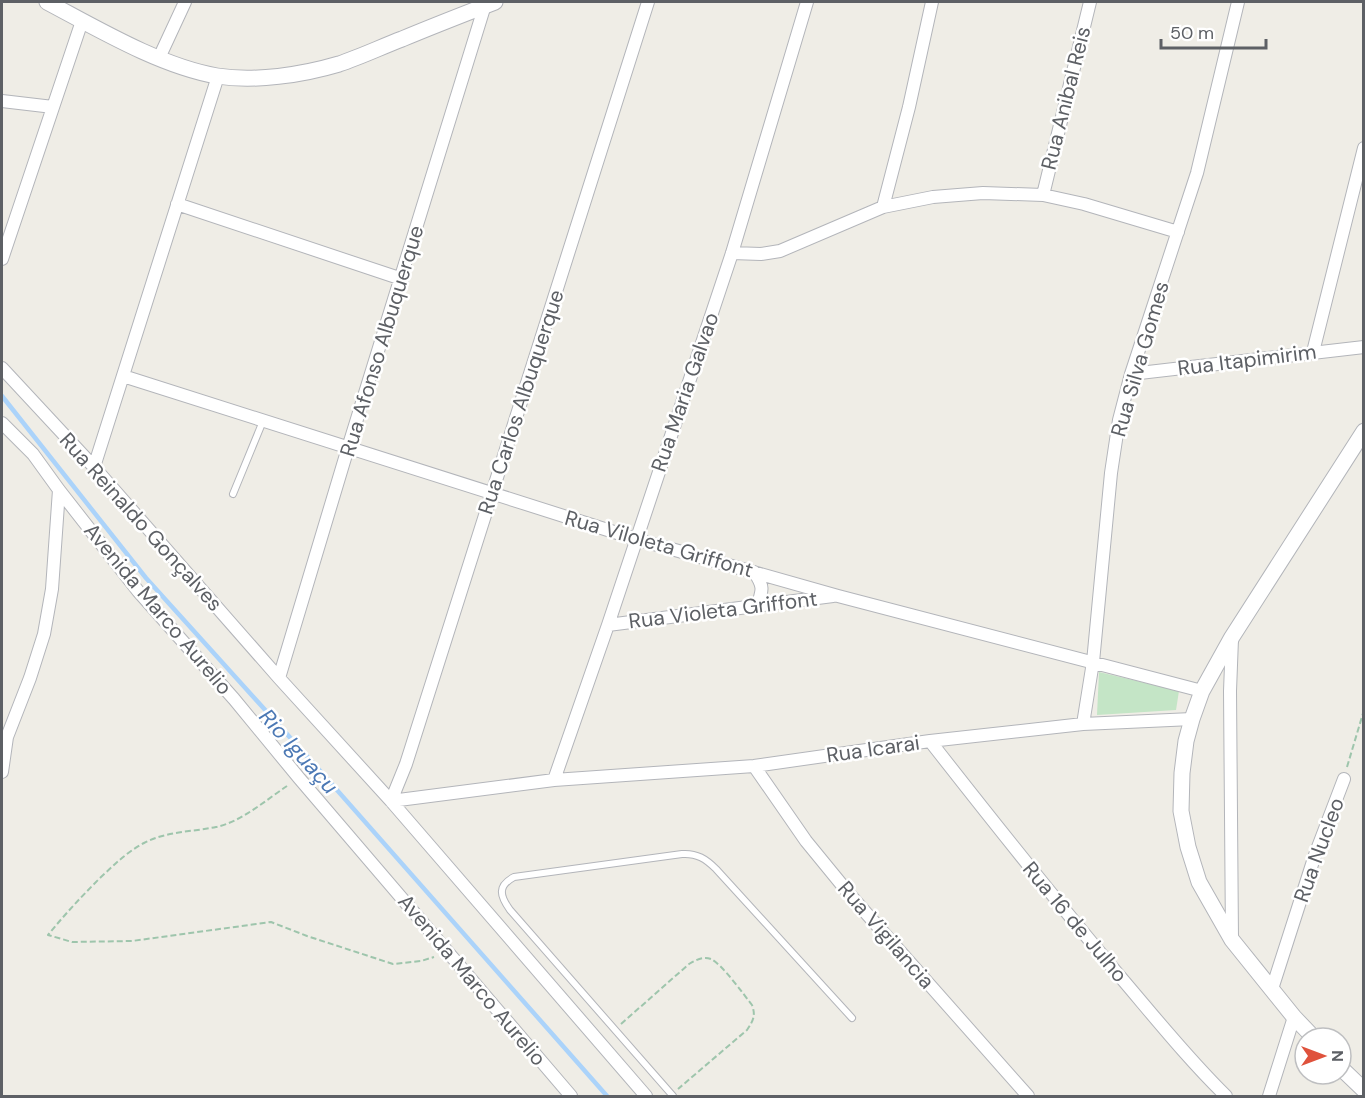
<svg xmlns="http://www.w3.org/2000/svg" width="1365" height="1098" viewBox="0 0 1365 1098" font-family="'DM Sans',sans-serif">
	<rect width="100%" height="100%" fill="#efede6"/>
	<!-- green -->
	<path fill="#c4e5c6" d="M1099 672 1179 691 1176 710 1097 715Z"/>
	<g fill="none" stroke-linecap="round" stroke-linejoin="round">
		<!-- stream -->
		<path stroke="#abd3fa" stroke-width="4.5" d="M2 396 146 578 314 764 607 1096"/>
		<!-- service casing -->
		<g stroke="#b3b5ba" stroke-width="8">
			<path id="service" d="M233 494 263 421
				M673 1096 510 910C500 896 497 886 514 877L682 854C697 853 706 859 716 869L852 1018"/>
		</g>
		<!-- minor casing -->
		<g stroke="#b3b5ba" stroke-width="14">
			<path id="minor" d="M648 2 406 764 391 801 554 780 754 766 930 741 1083 724 1192 719
				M159 58 185 2
				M2 101 53 107
				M1043 195 1090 2
				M177 204 402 279
				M883 207 909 107 932 2
				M732 253 761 254 780 251 883 207 933 197 983 193 1043 195 1084 204 1178 232
				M2 259 82 21
				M1313 352 1364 148
				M2 368 94 467 279 678 391 801 646 1096
				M1131 374 1364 347
				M123 376 636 539 838 596 1202 691
				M2 423 33 454 59 490 138 591 234 699 299 778 571 1096
				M94 467 218 76
				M754 572C764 586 763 590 757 606
				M608 625 833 596
				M279 678 348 448 485 5
				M1083 724 1093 662 1111 473 1119 420 1131 374 1197 173 1238 2
				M930 741C991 819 1053 897 1117 973 1153 1015 1187 1058 1226 1096
				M754 766 806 841 851 896 1028 1096
				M2 772 7 737 30 678 44 634 52 589 59 490
				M554 780 608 625 732 253 807 2
				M1232 939 1230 691 1232 639
				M1272 989 1315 855 1344 779
				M1269 1096 1294 1017"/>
		</g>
		<!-- tertiary casing -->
		<g stroke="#b3b5ba" stroke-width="17">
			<path id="tertiary" d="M47 2C98 29 160 66 217 76 255 82 302 75 339 64 360 57 381 47 402 39 433 26 464 14 495 2
				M1314 1038 1294 1017 1232 940 1199 882 1188 847 1181 811 1182 773 1186 741 1192 719 1202 691 1232 637 1364 431
				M1341 1068 1364 1090"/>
		</g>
		<!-- path -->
		<path stroke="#9ec5ac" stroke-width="2" stroke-dasharray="6 3" stroke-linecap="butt" d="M1347 767 1364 710
			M287 786C266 800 241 822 216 827 192 832 167 831 144 843 127 852 115 864 101 877 82 896 65 914 48 935L72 942 132 941 271 922 307 936 393 964 421 961 434 957
			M621 1024 689 964C696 960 703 956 711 959 722 964 744 995 752 1005 756 1016 753 1021 747 1030L678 1089"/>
		<!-- service -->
		<use href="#service" stroke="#fff" stroke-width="6"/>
		<!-- minor -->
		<use href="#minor" stroke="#fff" stroke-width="12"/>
		<!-- tertiary -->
		<use href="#tertiary" stroke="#fff" stroke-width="15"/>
	</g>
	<g text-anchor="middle" stroke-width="5" stroke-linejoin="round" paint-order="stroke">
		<!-- street labels -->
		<g font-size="21" fill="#5d6065" stroke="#fff">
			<text transform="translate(1066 98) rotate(-76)" y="7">Rua Anibal Reis</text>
			<text transform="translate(382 341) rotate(-73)" y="7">Rua Afonso Albuquerque</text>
			<text transform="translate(1140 359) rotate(-74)" y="7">Rua Silva Gomes</text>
			<text transform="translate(1247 360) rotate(-7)" y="7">Rua Itapimirim</text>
			<text transform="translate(685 392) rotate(-71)" y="7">Rua Maria Galvao</text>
			<text transform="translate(521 402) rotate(-72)" y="7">Rua Carlos Albuquerque</text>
			<text transform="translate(141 522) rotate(48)" y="7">Rua Reinaldo Gonçalves</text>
			<text transform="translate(659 544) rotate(16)" y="7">Rua Viloleta Griffont</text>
			<text transform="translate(158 609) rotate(50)" y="7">Avenida Marco Aurelio</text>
			<text transform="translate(723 610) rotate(-7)" y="7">Rua Violeta Griffont</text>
			<text transform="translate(873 749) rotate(-8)" y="7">Rua Icarai</text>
			<text transform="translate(1319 850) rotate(-70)" y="7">Rua Nucleo</text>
			<text transform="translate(1075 922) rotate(50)" y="7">Rua 16 de Julho</text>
			<text transform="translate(886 935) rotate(49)" y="7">Rua Vigilancia</text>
			<text transform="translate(472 980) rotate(50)" y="7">Avenida Marco Aurelio</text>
		</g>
		<!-- water labels -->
		<g font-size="22" font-style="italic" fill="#4b78b4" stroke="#fff">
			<text transform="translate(299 751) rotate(48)" y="8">Rio Iguaçu</text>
		</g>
	</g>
	<!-- border -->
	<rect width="1365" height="1098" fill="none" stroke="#5d6065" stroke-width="6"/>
	<!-- north arrow -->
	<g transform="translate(1323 1056) rotate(90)"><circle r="28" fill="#ffffff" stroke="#bebfc1" stroke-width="1.5"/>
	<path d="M0-4.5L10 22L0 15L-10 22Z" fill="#df523c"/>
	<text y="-9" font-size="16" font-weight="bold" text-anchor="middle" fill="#5d6065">N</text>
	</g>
	<!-- scale -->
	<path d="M1161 39v9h105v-9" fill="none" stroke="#5d6065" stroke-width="3"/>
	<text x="1170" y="39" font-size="18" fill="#5d6065" stroke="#ffffff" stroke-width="4.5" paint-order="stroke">50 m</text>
</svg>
